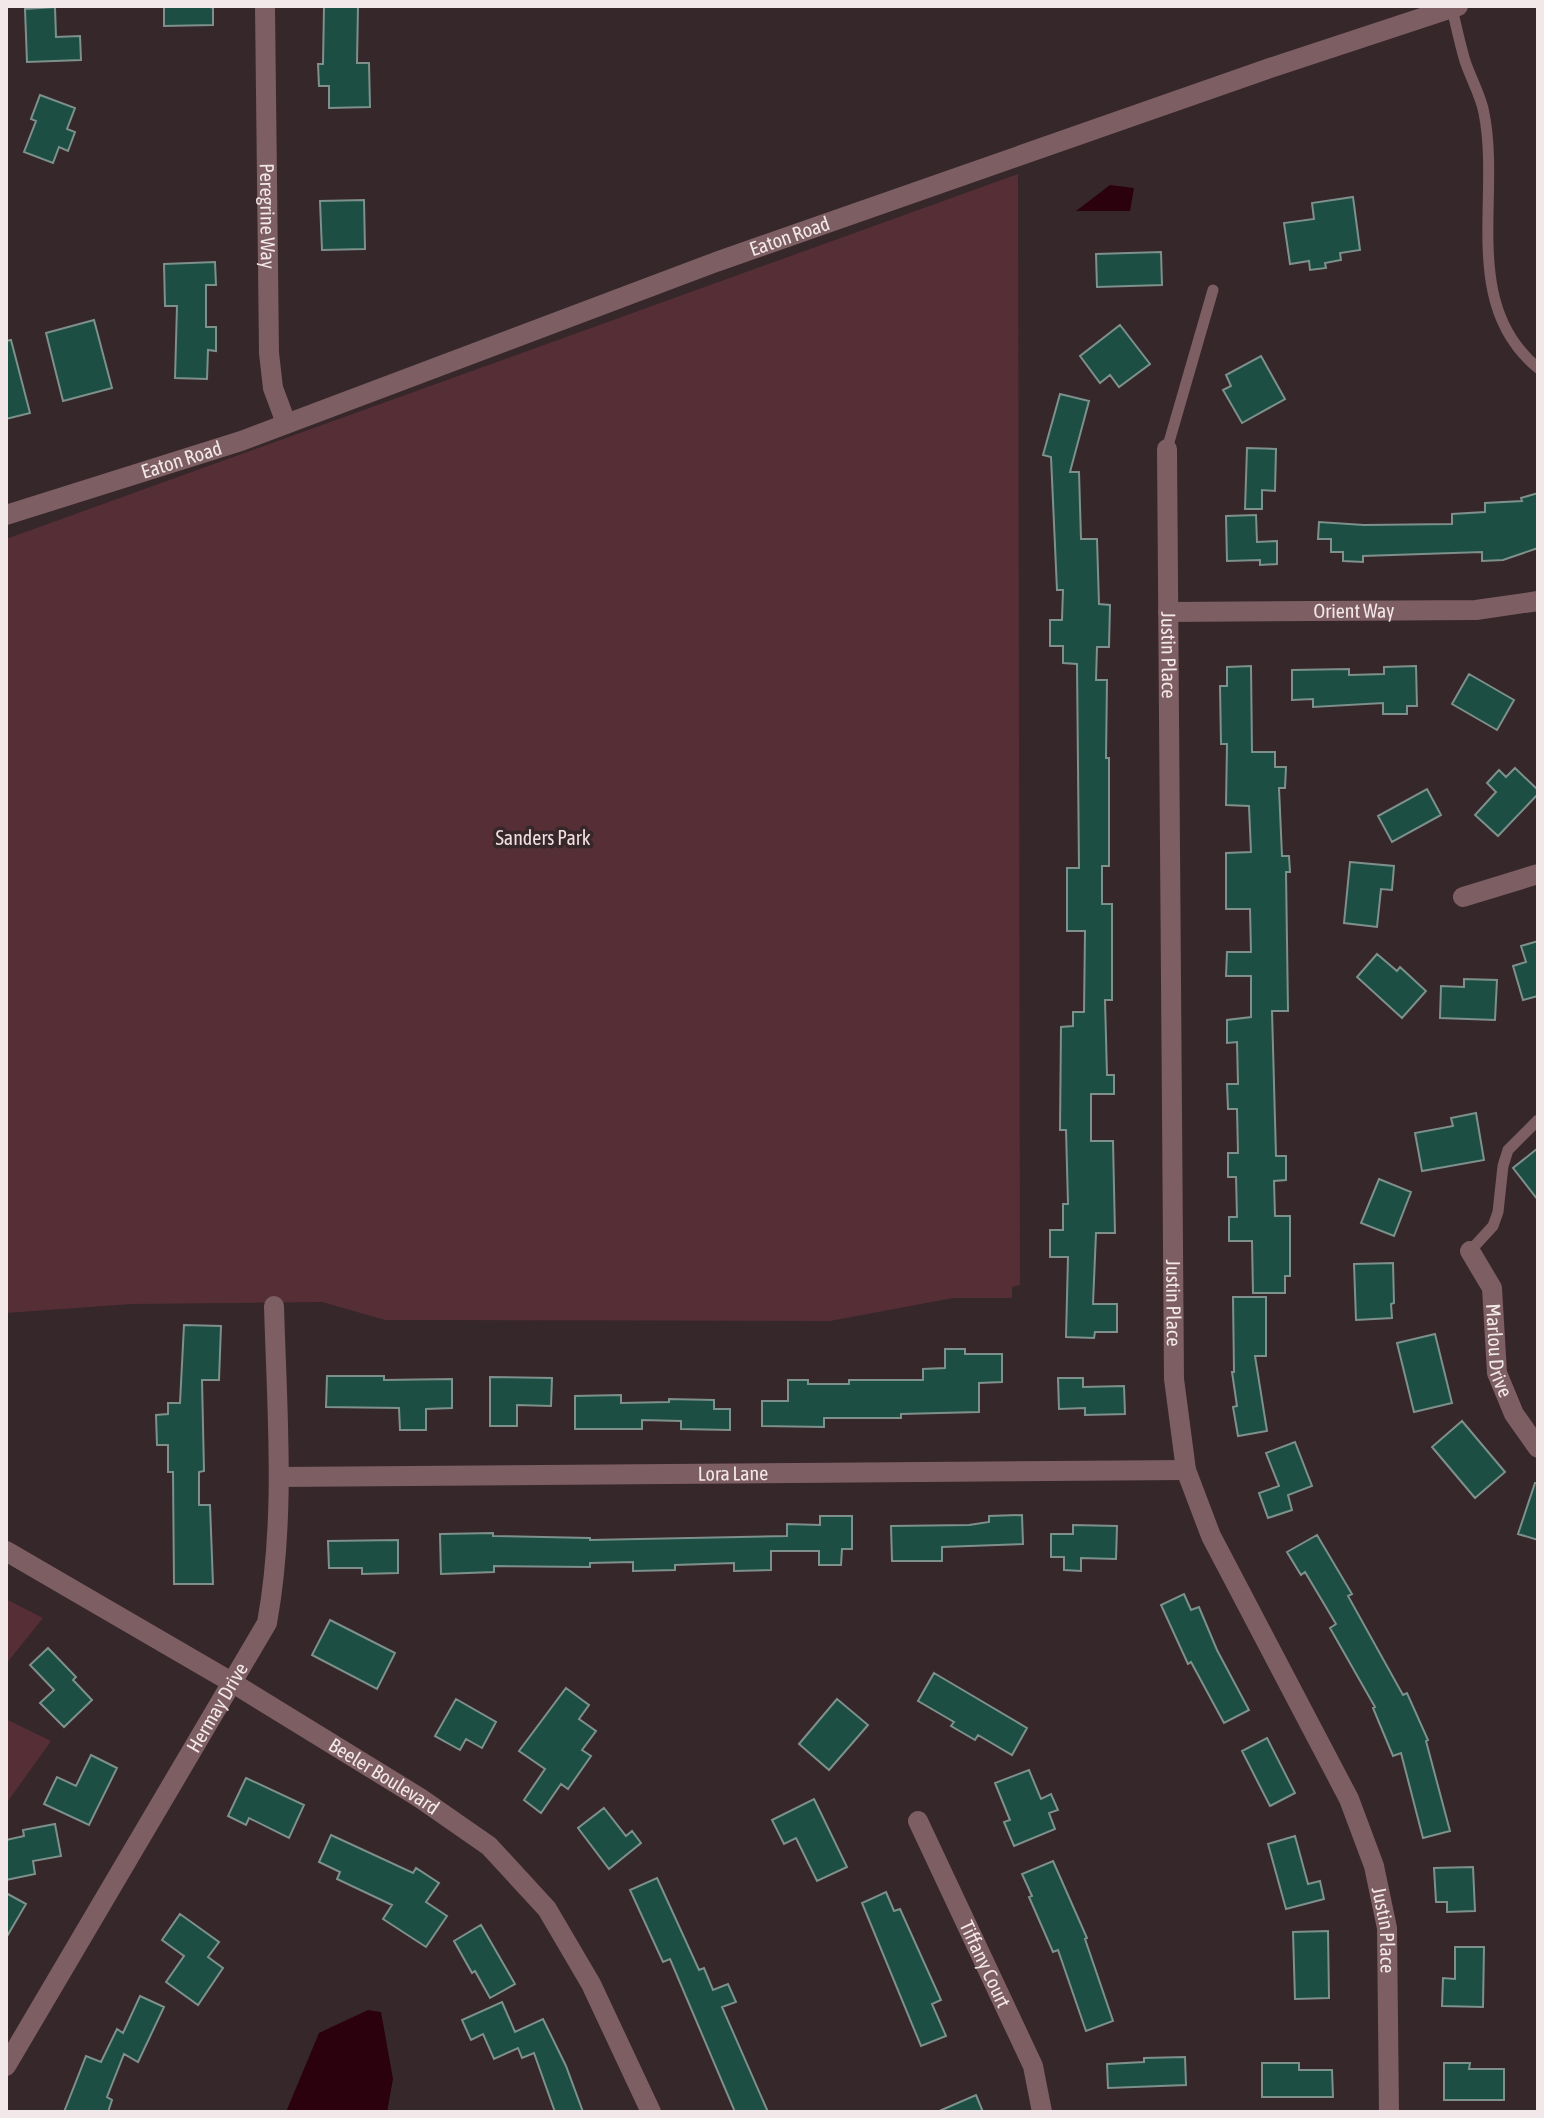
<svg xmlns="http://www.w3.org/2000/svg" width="1544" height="2118" viewBox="0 0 1544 2118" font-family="'Asap Condensed',sans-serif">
	<rect width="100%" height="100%" fill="#36272a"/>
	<!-- green -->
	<path fill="#552e36" d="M1018 174 1020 1285 1012 1287V1298H953L830 1321 385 1320 322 1302 132 1304 6 1313V539Z
		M6 1599 43 1618 6 1664Z
		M6 1719 51 1741 6 1804Z"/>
	<!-- water -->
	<path fill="#2c010e" d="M1110 185 1134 188 1130 211H1076Z
		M368 2010 381 2012 393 2079 387 2112H286L319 2033Z"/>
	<!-- building -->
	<path fill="#1d4e44" stroke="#7d908b" stroke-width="2" d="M164 6H209L213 8V25L164 26Z
		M324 6H358L357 63H369L370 107 329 108V86H319L318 64H323Z
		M55 7 56 37 80 36 81 60 27 62 25 9Z
		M40 95 75 108 67 129 75 132 68 151 59 147 53 163 24 152 36 121 31 119Z
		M1353 197 1360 250 1340 253 1341 260 1325 263 1326 268 1310 270 1309 261 1290 264 1284 223 1314 219 1312 203Z
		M364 200 365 249 322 250 320 201Z
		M1161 252 1162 285 1097 287 1096 254Z
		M215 262 216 285H206V327H216V351L208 350 207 379 175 378 177 306H165L164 264Z
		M94 320 112 388 63 401 46 333Z
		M1120 325 1150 364 1119 387 1110 375 1100 383 1080 356Z
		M11 340 30 413 6 419V341Z
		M1261 356 1285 399 1242 423 1223 390 1231 386 1226 375Z
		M1060 394 1089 401 1070 472H1079L1081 539H1097L1099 604 1110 605 1109 647H1097L1096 680H1107L1106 758H1109V866H1102V904H1112V1000H1105L1107 1075H1114V1094H1091V1141H1113L1115 1233H1096L1093 1304H1117V1332H1095L1094 1338 1066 1337 1068 1257H1050V1230H1063V1204H1068L1066 1130H1060L1061 1027 1073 1026V1012H1084L1085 931H1067V868H1079L1077 664 1063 663V646H1050V620H1062L1063 590H1057L1051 457 1043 455Z
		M1247 448 1276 449 1275 491 1262 490V509H1245Z
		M1538 493V548L1503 560 1482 561V552L1363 556V562L1343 561V552H1331V539H1318L1319 522 1364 525 1452 524V514L1485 512V503L1522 501 1521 498Z
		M1256 515 1257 542 1277 541V564L1260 565V560L1227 561 1226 516Z
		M1251 666 1252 752H1275V767H1286L1285 788H1279L1282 856H1289L1290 872H1286L1288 1011H1272L1276 1156H1286V1180L1274 1181 1275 1216H1290V1276H1285V1293H1253L1252 1241H1229V1217H1237L1236 1177H1228V1153H1238L1237 1109H1228L1227 1084H1238L1237 1042 1227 1043V1020L1251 1017V976H1226L1227 952H1251L1250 909H1226V853L1251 852 1249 806 1226 805 1227 744H1221L1220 686H1227V667Z
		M1416 666 1417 706H1407V714H1383V703L1313 707V699L1292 700V670L1349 669V675L1384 674V667Z
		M1469 674 1514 700 1497 730 1452 704Z
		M1515 768 1538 790V794L1498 836 1475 815 1496 792 1487 783 1499 770 1506 777Z
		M1427 789 1441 815 1392 842 1378 816Z
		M1350 862 1394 866 1392 890 1381 889 1377 927 1344 923Z
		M1538 941V996L1523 1000 1513 966 1526 962 1521 946Z
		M1377 954 1397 971 1400 967 1426 991 1402 1018 1357 977Z
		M1464 979 1497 980 1495 1020 1440 1018 1441 986 1464 987Z
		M1476 1113 1484 1160 1422 1171 1415 1133 1453 1126 1451 1118Z
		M1538 1148V1200L1513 1168Z
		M1379 1179 1411 1192 1394 1236 1361 1223Z
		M1393 1263 1394 1303 1391 1304 1392 1318 1356 1320 1354 1264Z
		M1233 1297H1266V1356H1255L1267 1431 1238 1436 1233 1407 1237 1406 1232 1372H1234Z
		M184 1325 221 1326 219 1380H202L204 1471 199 1472V1505H210L213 1584H174L173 1472H168V1445H157L156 1415 168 1414V1403H180Z
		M1435 1334 1452 1403 1414 1412 1397 1343Z
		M945 1349H965V1354H1002V1382L979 1383V1412L901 1414V1418H824V1427L762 1426V1401H788V1380H808V1384H849V1380H923V1369L945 1368Z
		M327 1376H384V1380L452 1379V1408L426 1409V1430H400L399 1408 326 1407Z
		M490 1377 552 1378 551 1406 517 1405V1426H490Z
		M1058 1378H1083V1387L1124 1386 1125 1414 1085 1415V1408L1059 1409Z
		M621 1395V1403L669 1402V1399L714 1400V1409H730V1430L681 1429V1421L642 1420V1429H575V1396Z
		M1462 1421 1505 1472 1475 1498 1432 1447Z
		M1295 1442 1312 1486 1288 1495 1292 1510 1268 1518 1259 1493 1279 1486 1266 1453Z
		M1535 1483H1538V1540L1518 1534Z
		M1022 1515 1023 1544 942 1547V1561H892L891 1526 969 1525 989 1522V1516Z
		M820 1516H852V1549H842L841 1565H819V1551H771V1570L734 1571V1563L675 1565V1570L633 1571V1562L590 1563V1567L494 1566V1572L441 1574 440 1534 493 1533V1536L590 1538V1540L787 1536V1524L820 1525Z
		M1073 1525 1117 1526 1116 1559 1081 1558V1571L1064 1570V1557H1051V1534H1073Z
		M1317 1535 1352 1594 1348 1596 1403 1695 1407 1693 1428 1740 1426 1741 1450 1831 1423 1838 1401 1753 1393 1756 1373 1708 1375 1707 1330 1628 1336 1624 1305 1572 1301 1575 1287 1552Z
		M398 1540V1573L362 1574V1568H329L328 1541Z
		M1184 1594 1191 1610 1199 1607 1217 1650 1249 1710 1224 1723 1191 1662 1188 1664 1161 1605Z
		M330 1620 395 1653 377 1689 312 1655Z
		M48 1648 76 1677 73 1680 92 1700 64 1727 40 1703 54 1690 30 1665Z
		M934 1673 1027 1728 1012 1755 978 1735 975 1740 951 1726 954 1722 918 1701Z
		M566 1688 589 1705 579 1719 596 1731 582 1750 591 1756 568 1789 561 1784 541 1813 524 1800 545 1769 519 1751Z
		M456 1699 496 1722 482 1748 466 1739 460 1750 435 1736Z
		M837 1699 868 1725 829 1770 799 1744Z
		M1267 1738 1295 1793 1270 1806 1242 1751Z
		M91 1755 117 1768 89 1825 44 1804 57 1777 76 1786Z
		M1029 1770 1041 1799 1051 1794 1058 1810 1049 1813 1055 1829 1014 1846 1004 1822 1010 1820 995 1783Z
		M246 1778 304 1805 289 1838 249 1818 246 1825 228 1816Z
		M814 1799 847 1867 817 1881 796 1838 784 1844 772 1820Z
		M604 1808 626 1836 632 1831 641 1843 609 1869 578 1828Z
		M55 1824 61 1856 33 1861 35 1874 6 1880V1840L24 1836 23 1830Z
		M331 1835 413 1873 416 1868 439 1883 426 1902 447 1916 426 1947 383 1919 392 1905 337 1879 340 1872 319 1862Z
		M1295 1836 1308 1884 1320 1881 1324 1899 1286 1909 1268 1844Z
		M1053 1861 1087 1938 1085 1939 1113 2021 1086 2031 1058 1950 1053 1952 1029 1897 1032 1896 1022 1874Z
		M1473 1867 1475 1911 1447 1912V1902H1436L1434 1868Z
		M657 1878 699 1970 704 1968 713 1990 728 1984 736 2002 722 2007 768 2112H735L670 1959 663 1962 630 1890Z
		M886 1892 894 1911 900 1909 941 2000 932 2004 946 2036 921 2046 862 1903Z
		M6 1893 26 1904 6 1938Z
		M180 1914 219 1942 208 1957 223 1968 198 2005 166 1982 184 1956 162 1940Z
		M481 1925 515 1984 490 1998 475 1971 472 1973 454 1941Z
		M1328 1931 1329 1998 1295 1999 1293 1932Z
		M1455 1947H1484L1483 2007 1442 2006 1443 1978 1455 1979Z
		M140 1996 164 2007 138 2062 124 2054 107 2097 112 2100 108 2112H64L86 2056 101 2062 117 2029 123 2033Z
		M502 2002 515 2032 543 2019 566 2066 583 2112H555L534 2053 522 2058 518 2048 494 2059 483 2034 471 2040 462 2020Z
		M1185 2057 1186 2085 1108 2088 1107 2064 1144 2062V2058Z
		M1262 2063H1299V2070H1332L1333 2097H1262Z
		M1444 2063H1470L1469 2069H1504V2100H1444Z
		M976 2095 983 2112H937Z"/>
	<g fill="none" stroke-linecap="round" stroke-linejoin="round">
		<!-- service -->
		<path stroke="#7d5e63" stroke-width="11" d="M1452 8C1456 26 1460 44 1465 61 1471 79 1481 96 1484 113 1501 198 1460 304 1538 368
			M1167 449 1213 290
			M1470 1251 1493 1226 1498 1212 1503 1166 1508 1150 1538 1120"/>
		<!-- minor -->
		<g stroke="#7d5e63" stroke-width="20">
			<path id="s1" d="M265 6 269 353 273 388 286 423"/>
			<path id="s2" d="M1167 449 1174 1379 1186 1470 1211 1536 1349 1799 1374 1866 1387 1928 1389 2112"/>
			<path id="s3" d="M1168 612 1476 610 1538 601"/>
			<path d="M1463 897 1538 874"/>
			<path id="s4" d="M1470 1251 1492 1288 1497 1373 1514 1414 1538 1448"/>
			<path id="s5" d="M279 1477 1186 1470"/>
			<path id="s6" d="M6 1551 233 1683 420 1798 489 1846 547 1909 591 1984 651 2112"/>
			<path id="s7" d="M918 1821 1033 2066 1042 2112"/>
			<path id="s8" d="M6 2066 267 1623C286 1519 277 1411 274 1306"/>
		</g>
		<!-- tertiary -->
		<path stroke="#7d5e63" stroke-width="20" id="s9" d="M6 515 241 441 716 262 1270 68 1458 6"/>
	</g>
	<g text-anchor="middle" stroke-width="7" stroke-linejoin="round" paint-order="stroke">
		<!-- street labels -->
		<g font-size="20" fill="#f2e7e9" stroke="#36272a">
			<text dy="7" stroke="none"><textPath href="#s1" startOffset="210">Peregrine Way</textPath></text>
			<text dy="7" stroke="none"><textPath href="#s9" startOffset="832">Eaton Road</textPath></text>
			<text dy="7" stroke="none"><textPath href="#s9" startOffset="184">Eaton Road</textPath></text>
			<text dy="7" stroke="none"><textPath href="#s3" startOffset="186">Orient Way</textPath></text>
			<text dy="7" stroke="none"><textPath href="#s2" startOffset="206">Justin Place</textPath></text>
			<text dy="7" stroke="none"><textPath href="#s2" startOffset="854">Justin Place</textPath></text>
			<text dy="7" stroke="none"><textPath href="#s4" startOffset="106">Marlou Drive</textPath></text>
			<text dy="7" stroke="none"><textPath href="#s5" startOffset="454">Lora Lane</textPath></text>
			<text dy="7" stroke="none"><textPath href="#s8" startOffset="416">Hermay Drive</textPath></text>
			<text dy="7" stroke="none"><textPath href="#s6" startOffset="440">Beeler Boulevard</textPath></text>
			<text dy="7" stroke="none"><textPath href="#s2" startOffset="1526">Justin Place</textPath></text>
			<text dy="7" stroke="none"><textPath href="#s7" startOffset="158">Tiffany Court</textPath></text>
		</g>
		<!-- park labels -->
		<g font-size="20" fill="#f3dee1" stroke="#36272a">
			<text x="543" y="845">Sanders Park</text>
		</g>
	</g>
	<!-- border -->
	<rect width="1544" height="2118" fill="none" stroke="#f2e7e9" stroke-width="16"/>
</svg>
